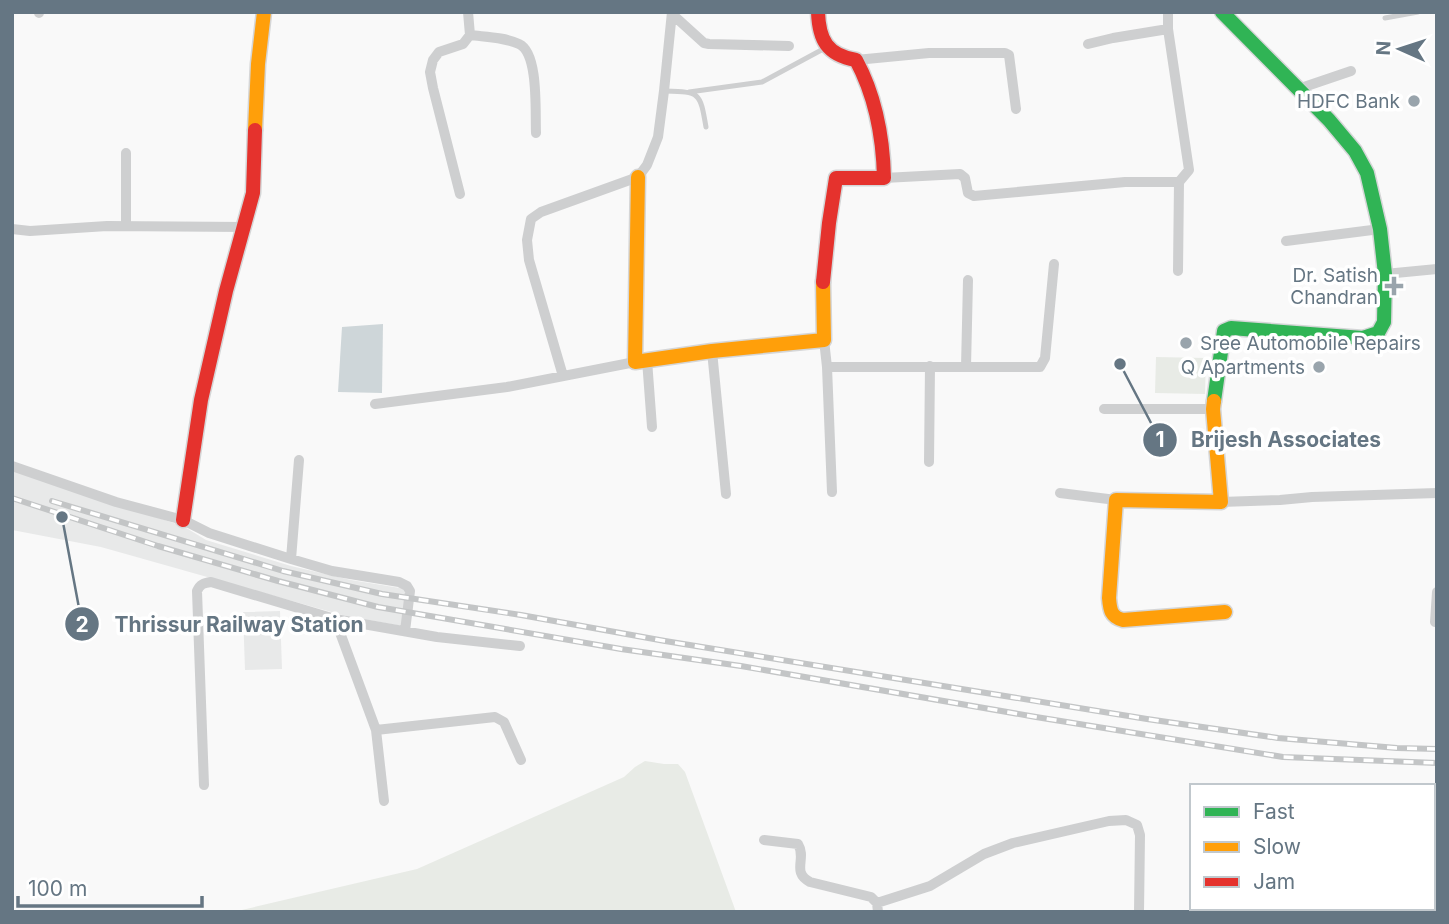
<svg xmlns="http://www.w3.org/2000/svg" width="1449" height="924" viewBox="0 0 1449 924" font-family="Inter,sans-serif">
	<rect width="100%" height="100%" fill="#f9f9f9"/>
	<!-- built -->
	<path fill="#e8e9e9" d="M12 470 183 526 206 540 291 566 351 580 406 589 402 626 342 615 101 547 12 530Z
		M280 611 282 669 245 670 243 612Z"/>
	<!-- green -->
	<path fill="#e8ebe6" d="M1156 357 1206 358 1205 394 1155 393Z
		M645 761 664 764H678L685 772 736 912H233L417 869 624 777 635 767Z"/>
	<!-- water -->
	<path fill="#ced6d9" d="M383 324 382 393 338 392 342 327Z"/>
	<g fill="none" stroke-linecap="round" stroke-linejoin="round">
		<!-- fast casing -->
		<g stroke="#d5d6d7" stroke-width="17">
			<path id="fast" d="M1214 401 1224 331 1231 328 1363 338 1378 333 1384 322 1385 274 1380 229 1367 173 1355 151 1329 120 1222 12"/>
		</g>
		<!-- slow casing -->
		<g stroke="#d5d6d7" stroke-width="17">
			<path id="slow" d="M255 130 258 64 264 12
				M638 177 635 362 712 351 824 340 823 282
				M1214 401 1213 409 1221 502 1116 500 1109 598C1110 610 1111 617 1123 620L1225 612"/>
		</g>
		<!-- jam casing -->
		<g stroke="#d5d6d7" stroke-width="17">
			<path id="jam" d="M818 12C819 40 827 55 856 60 876 97 883 136 884 178H836L829 223 823 282
				M183 520 201 400 226 291 253 193 255 130"/>
		</g>
		<!-- lane -->
		<path stroke="#cecfd0" stroke-width="5" d="M1385 18 1418 12
			M665 91C700 92 700 92 706 127
			M689 92 762 82 827 47"/>
		<!-- street -->
		<path stroke="#cecfd0" stroke-width="10" d="M1168 12V29L1189 170 1179 182
			M39 13V12
			M672 14 704 43 709 44 789 46
			M470 35C486 37 504 37 519 44 539 53 535 112 536 133
			M1088 44 1113 38 1168 29
			M856 60 929 53H1005L1009 55 1016 109
			M1298 89 1351 71
			M884 178 960 174 965 178 968 193 974 196 1125 182H1179L1178 271
			M460 194 433 88 430 72 433 60 439 52 463 44 470 35 468 12
			M126 226V153
			M12 229 30 231 107 226 245 227
			M1286 241 1380 229
			M1385 274 1437 269
			M824 340 827 367 832 492
			M712 351 726 494
			M647 360 652 427
			M827 367H1040L1045 358 1054 264
			M966 367 968 280
			M563 376 529 260 527 240 531 219 541 212 638 177 647 165 658 137 664 91 672 12
			M375 404 507 387 635 362
			M1104 409H1213
			M929 462 930 366
			M12 466 116 502 183 520 209 533 291 559 332 571 399 582 407 586 410 591 405 631
			M1060 493 1116 500
			M1221 502 1280 500 1312 497 1437 493
			M291 559 299 460
			M1435 622 1437 592
			M376 730 335 619 437 637 520 646
			M204 785 197 591C200 584 204 583 211 582L335 619
			M384 801 376 730 495 717 504 722 521 760
			M764 840 798 844C807 859 791 872 810 882L871 897 877 903 878 912
			M877 903 930 886 984 854 1013 843 1109 821 1126 820 1137 825 1140 835 1139 912
			M1271 908 1272 912
			M1375 908 1376 912"/>
		<!-- fast -->
		<use href="#fast" stroke="#30b455" stroke-width="14"/>
		<!-- slow -->
		<use href="#slow" stroke="#ff9f0a" stroke-width="14"/>
		<!-- jam -->
		<use href="#jam" stroke="#e5322d" stroke-width="14"/>
		<!-- rail casing -->
		<g stroke="#c3c5c6" stroke-width="6">
			<path id="rail" d="M12 498 158 546 278 581 378 607 621 649 741 666 1036 717 1283 757 1437 763
				M52 501 283 571 382 594 521 615 665 641 1147 719 1278 738 1397 748 1437 749"/>
		</g>
		<!-- rail -->
		<use href="#rail" stroke="#fff" stroke-width="3.5" stroke-dasharray="10" stroke-linecap="butt"/>
	</g>
	<!-- markers -->
	<g fill="#99a4ac" stroke="#fff" stroke-width="2.5">
		<circle cx="1414" cy="101" r="7"/>
		<path d="M1390.5 275.5h7v7h7v7h-7v7h-7v-7h-7v-7h7z"/>
		<circle cx="1186" cy="343" r="7"/>
		<circle cx="1319" cy="367" r="7"/>
	</g>
	<g text-anchor="middle" stroke-width="7" stroke-linejoin="round" paint-order="stroke">
		<!-- poi labels -->
		<g font-size="19" fill="#657683" stroke="#fff" text-anchor="end">
			<text x="1400" y="108">HDFC Bank</text>
			<text x="1378" y="282">Dr. Satish<tspan x="1378" dy="22">Chandran</tspan></text>
			<text x="1200" y="350" text-anchor="start">Sree Automobile Repairs</text>
			<text x="1305" y="374">Q Apartments</text>
		</g>
	</g>
	<!-- callouts -->
	<path fill="none" stroke="#657683" stroke-width="2.5" d="M1120 364L1160 440M62 517L82 624"/>
	<g fill="#657683" stroke="#fff" stroke-width="2.5">
		<circle cx="1120" cy="364" r="7"/>
		<circle cx="62" cy="517" r="7"/>
		<circle cx="1160" cy="440" r="18"/>
		<circle cx="82" cy="624" r="18"/>
	</g>
	<g font-size="21" text-anchor="middle" font-weight="bold" fill="#fff">
		<text x="1160" y="447">1</text>
		<text x="82" y="632">2</text>
	</g>
	<g font-size="21" text-anchor="middle" font-weight="bold" fill="#657683" stroke="#fff" stroke-width="7" stroke-linejoin="round" paint-order="stroke">
		<text x="1286" y="447">Brijesh Associates</text>
		<text x="239" y="632">Thrissur Railway Station</text>
	</g>
	<!-- border -->
	<rect width="1449" height="924" fill="none" stroke="#657683" stroke-width="28"/>
	<!-- legend -->
	<rect x="1190" y="784" width="245" height="126" fill="#ffffff" stroke="#c1c8cd" stroke-width="2"/>
	<rect x="1204" y="807" width="35" height="10" fill="#30b455" stroke="#c1c8cd" stroke-width="2"/>
	<text x="1253" y="819" font-size="21" fill="#657683">Fast</text>
	<rect x="1204" y="842" width="35" height="10" fill="#ff9f0a" stroke="#c1c8cd" stroke-width="2"/>
	<text x="1253" y="854" font-size="21" fill="#657683">Slow</text>
	<rect x="1204" y="877" width="35" height="10" fill="#e5322d" stroke="#c1c8cd" stroke-width="2"/>
	<text x="1253" y="889" font-size="21" fill="#657683">Jam</text>
	<!-- north arrow -->
	<g transform="translate(1400 49) rotate(273)" stroke="#ffffff" stroke-width="5" paint-order="stroke">
	<path d="M0-5L12 26L0 18L-12 26Z" fill="#657683"/>
	<text y="-10" font-size="19" font-weight="bold" text-anchor="middle" fill="#657683">N</text>
	</g>
	<!-- scale -->
	<path d="M18 896v10h184v-10" fill="none" stroke="#657683" stroke-width="3.5"/>
	<text x="28" y="896" font-size="21" fill="#657683" stroke="#ffffff" stroke-width="5" paint-order="stroke">100 m</text>
</svg>
